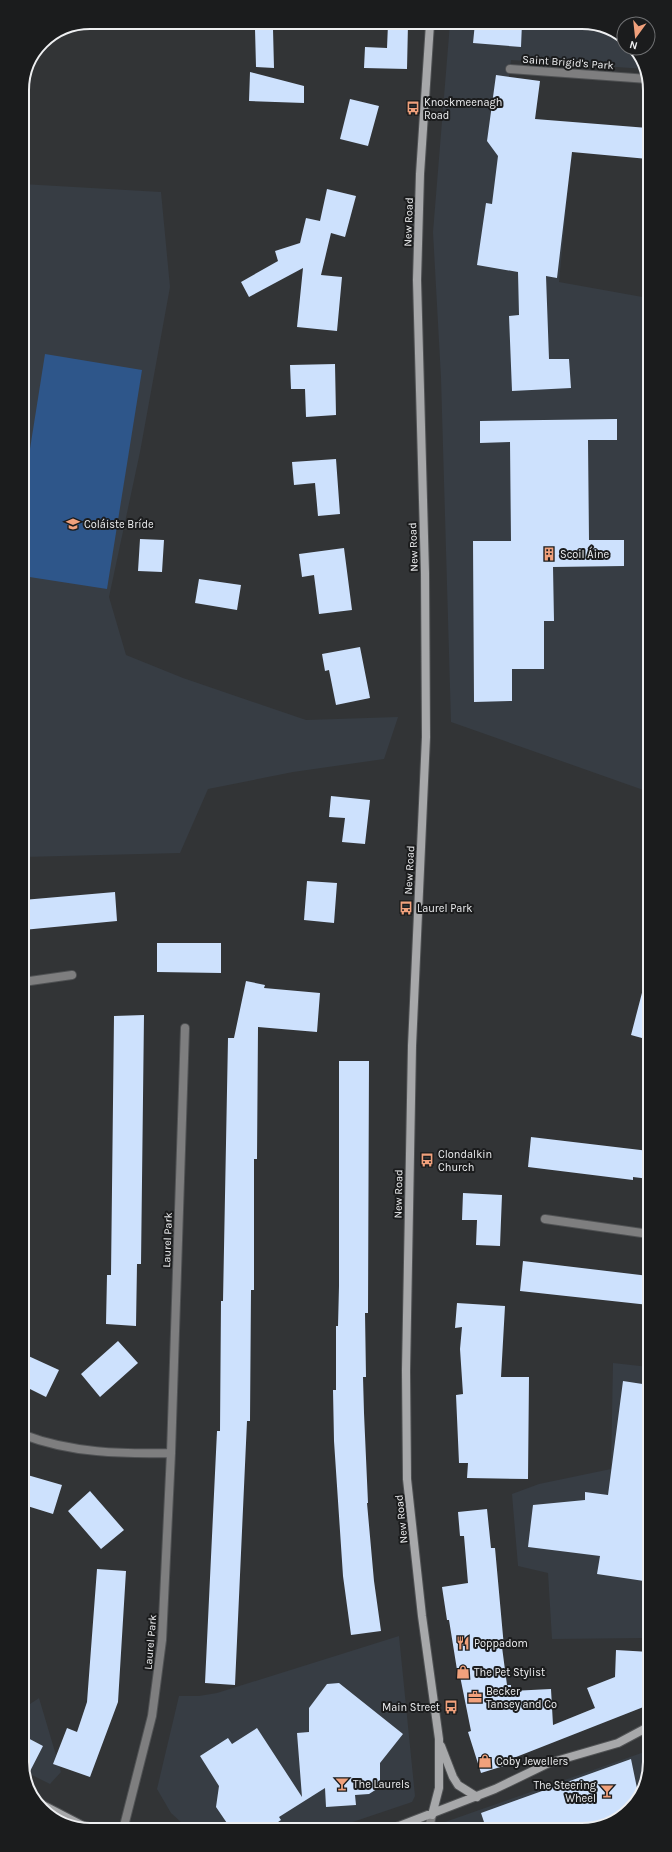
<svg xmlns="http://www.w3.org/2000/svg" width="672" height="1852" viewBox="0 0 672 1852" font-family="Karla,sans-serif">
	<rect width="100%" height="100%" fill="#323436"/>
	<!-- built -->
	<path fill="#373d44" d="M586 22 623 36 624 48H631L646 69 511 60 509 77 540 81 530 160 570 167 559 282 648 298 649 792 451 722 441 378 433 232 450 23Z
		M22 184 161 192 170 287 140 452 109 597 126 655 183 678 306 720 398 717 384 759 293 772 208 789 180 853 23 857Z
		M613 1363 649 1367 650 1592H648L642 1638 552 1639 548 1573 518 1566 512 1494 539 1484 611 1469Z
		M399 1636 415 1796 412 1802 332 1829H194L183 1824 171 1813 157 1789 179 1696H199L217 1693Z
		M39 1698 61 1772 50 1784 24 1771V1708Z
		M650 1750V1762L636 1803 600 1828H428Z"/>
	<!-- green -->
	<path fill="#2e568a" d="M45 354 142 370 107 589 23 576V493Z"/>
	<!-- building -->
	<path fill="#cde1fd" d="M475 23H522L521 47 473 43Z
		M388 24H408L407 69 364 68 365 47 387 48Z
		M255 29H273L274 68 256 67Z
		M250 72 304 86V103L249 101Z
		M496 75 540 81 535 119 648 128V159L572 152 557 278 546 276 549 359H569L571 388 512 391 509 316 519 315 518 272 477 265 486 203 492 204 498 156 487 141Z
		M350 99 379 106 368 146 340 139Z
		M327 189 356 196 345 237 331 233 321 275 342 277 337 331 297 327 303 268 249 297 241 282 278 261 275 251 300 243 306 218 320 221Z
		M335 364 336 415 306 417 305 389H291L290 365Z
		M617 419V440H588L589 540H624V566L553 567 554 621H544V669H512V701L474 702 473 541H511L510 442 480 443V421Z
		M336 459 340 514 318 516 315 483 294 485 292 462Z
		M140 539 164 540 162 572 138 571Z
		M344 548 352 610 319 614 314 575 302 577 299 554Z
		M199 579 241 585 237 610 195 603Z
		M360 647 370 698 336 705 329 670 325 671 322 654Z
		M331 796 370 800 365 844 342 842 345 818 329 817Z
		M307 881 337 883 334 923 304 920Z
		M115 892 117 921 23 930V900Z
		M157 943H221V973L157 972Z
		M246 981 265 985 264 988 320 993 317 1032 258 1027 257 1159H254V1290H251L250 1421H247L235 1685 205 1683 217 1431H220L221 1301H223L228 1038H234Z
		M643 989H649V1040L631 1035Z
		M144 1015 141 1264H137L136 1326 106 1324 107 1275H111L114 1016Z
		M339 1061H369L368 1313H365L366 1377H363L364 1413 368 1503H367L374 1581 381 1631 351 1635 343 1576 334 1441 333 1390H336V1326H338L339 1286Z
		M531 1137 649 1151V1179L633 1177V1180L528 1167Z
		M463 1193 502 1195 500 1246 476 1245 477 1220H462Z
		M523 1261 649 1276V1305L520 1291Z
		M457 1303 505 1306 501 1377H529L528 1479 467 1478 468 1463H459L456 1395 463 1394 460 1349 462 1327 455 1328Z
		M118 1341 138 1363 100 1397 81 1374Z
		M24 1354 59 1370 46 1397 24 1386Z
		M623 1381 649 1385 650 1537 644 1581 597 1574 600 1556 528 1547 533 1505 585 1500V1492L608 1495Z
		M24 1474 62 1485 53 1514 24 1505Z
		M90 1491 124 1530 101 1549 68 1511Z
		M487 1509 491 1548H495L504 1647H502L507 1685H511V1691L551 1689 553 1725 595 1708 587 1688 615 1677 616 1650 650 1652V1702L646 1706 511 1759 513 1763 481 1773 468 1732 471 1731 460 1676H458L449 1620H447L442 1587 468 1583 464 1536H460L458 1512Z
		M97 1569 126 1571 118 1702 90 1777 53 1764 67 1728 77 1732 87 1702Z
		M339 1683 403 1734 380 1763V1787L369 1794 355 1795 356 1805 326 1807 325 1788 279 1817 281 1820 268 1829H231L216 1807 219 1786 200 1756 228 1738 232 1744 257 1728 302 1797 297 1733 309 1732V1708L327 1684Z
		M24 1736 43 1746 25 1781 24 1780Z
		M631 1759 638 1793 636 1803 600 1828H486L481 1813Z"/>
	<g fill="none" stroke-linecap="round" stroke-linejoin="round">
		<!-- street casing -->
		<g stroke="#505254" stroke-width="10">
			<path id="street" d="M510 69 648 79
				M23 982 72 975
				M545 1219 649 1234
				M24 1435C71 1453 122 1454 171 1453
				M429 1828 432 1815
				M123 1830 152 1716 162 1640 171 1453 185 1028"/>
		</g>
		<!-- secondary casing -->
		<g stroke="#505254" stroke-width="10">
			<path id="secondary" d="M430 24 420 174 417 280 425 573 426 737 412 1046 406 1371 407 1479 422 1616 439 1739V1788L432 1815
				M441 1746 453 1777 458 1785 477 1797
				M39 1803 91 1830
				M394 1828 495 1789 549 1763 618 1743 650 1726"/>
		</g>
		<!-- street -->
		<use href="#street" stroke="#7e7e7f" stroke-width="8"/>
		<!-- secondary -->
		<use href="#secondary" stroke="#a7a8aa" stroke-width="8"/>
	</g>
	<!-- icons -->
	<defs>
		<g id="bus-bare" transform="scale(1.08)"><path d="M-5-6H5V4H4V6H2V4H-2V6H-4V4H-5ZM-3.5-4V0h7V-4ZM-3.5 1.2v1.5H-2V1.2ZM2 1.2v1.5H3.5V1.2Z" fill="#f1a17c" stroke="#1b1c1d" stroke-width="2.5" paint-order="stroke"/></g>
		<g id="school-bare" transform="scale(1.08)"><path d="M0-5L7-2L0 1L-7-2ZM-4 1L0 2.5L4 1V4Q0 6-4 4Z" fill="#f1a17c" stroke="#1b1c1d" stroke-width="2.5" paint-order="stroke"/></g>
		<g id="building-bare" transform="scale(1.08)"><path d="M-4-6H4V6H1V3H-1V6H-4ZM-2.5-4.3h1.7v1.8h-1.7ZM.8-4.3h1.7v1.8H.8ZM-2.5-1h1.7V.8h-1.7ZM.8-1h1.7V.8H.8Z" fill="#f1a17c" stroke="#1b1c1d" stroke-width="2.5" paint-order="stroke"/></g>
		<g id="restaurant-bare" transform="scale(1.08)"><path d="M-5-6h1v4h1v-4h1v4h1v-4h1v5L-1.5 .5V6h-2V.5L-5-1ZM5-6V6H3V1.5H1.5Q1.5-4 5-6Z" fill="#f1a17c" stroke="#1b1c1d" stroke-width="2.5" paint-order="stroke"/></g>
		<g id="shop-bare" transform="scale(1.08)"><path d="M-5-2.5h2.3a2.7 3.5 0 0 1 5.4 0H5L5.5 6h-11ZM-1.5-2.5h3a1.5 2.3 0 0 0-3 0Z" fill="#f1a17c" stroke="#1b1c1d" stroke-width="2.5" paint-order="stroke"/></g>
		<g id="office-bare" transform="scale(1.08)"><path d="M-6-3h4V-5.5h4V-3h4V5H-6ZM-1-4.5V-3h2v-1.5ZM-6 0V1H6V0Z" fill="#f1a17c" stroke="#1b1c1d" stroke-width="2.5" paint-order="stroke"/></g>
		<g id="bar-bare" transform="scale(1.08)"><path d="M-6-5H6L.8 .8V4.5H3.5V6h-7V4.5H-.8V.8Z" fill="#f1a17c" stroke="#1b1c1d" stroke-width="2.5" paint-order="stroke"/></g>
	</defs>
	<g fill-rule="evenodd">
		<use href="#bus-bare" x="413" y="108"/>
		<use href="#school-bare" x="73" y="524"/>
		<use href="#building-bare" x="549" y="554"/>
		<use href="#bus-bare" x="406" y="908"/>
		<use href="#bus-bare" x="427" y="1160"/>
		<use href="#restaurant-bare" x="463" y="1643"/>
		<use href="#shop-bare" x="463" y="1672"/>
		<use href="#office-bare" x="475" y="1697"/>
		<use href="#bus-bare" x="451" y="1707"/>
		<use href="#shop-bare" x="485" y="1761"/>
		<use href="#bar-bare" x="342" y="1784"/>
		<use href="#bar-bare" x="607" y="1791"/>
	</g>
	<g text-anchor="middle" stroke-width="4" stroke-linejoin="round" paint-order="stroke">
		<!-- street labels -->
		<g font-size="11" fill="#eeeff1" stroke="#1b1c1d">
			<text transform="translate(568 62) rotate(4)" y="4">Saint Brigid's Park</text>
			<text transform="translate(408 222) rotate(-88)" y="4">New Road</text>
			<text transform="translate(413 547) rotate(-92)" y="4">New Road</text>
			<text transform="translate(409 870) rotate(-87)" y="4">New Road</text>
			<text transform="translate(398 1194) rotate(-89)" y="4">New Road</text>
			<text transform="translate(167 1240) rotate(-88)" y="4">Laurel Park</text>
			<text transform="translate(401 1519) rotate(-96)" y="4">New Road</text>
			<text transform="translate(150 1642) rotate(-85)" y="4">Laurel Park</text>
		</g>
		<!-- poi labels -->
		<g font-size="11" fill="#eeeff1" stroke="#1b1c1d" text-anchor="start">
			<text x="424" y="106">Knockmeenagh<tspan x="424" dy="13">Road</tspan></text>
			<text x="84" y="528">Coláiste Bríde</text>
			<text x="560" y="558">Scoil Áine</text>
			<text x="417" y="912">Laurel Park</text>
			<text x="438" y="1158">Clondalkin<tspan x="438" dy="13">Church</tspan></text>
			<text x="474" y="1647">Poppadom</text>
			<text x="474" y="1676">The Pet Stylist</text>
			<text x="486" y="1695">Becker<tspan x="486" dy="13">Tansey and Co</tspan></text>
			<text x="440" y="1711" text-anchor="end">Main Street</text>
			<text x="496" y="1765">Coby Jewellers</text>
			<text x="353" y="1788">The Laurels</text>
			<text x="596" y="1789" text-anchor="end">The Steering<tspan x="596" dy="13">Wheel</tspan></text>
		</g>
	</g>
	<!-- crop -->
	<path d="M0 0H672V1852H0ZM90 29H582A61 61 0 0 1 643 90V1762A61 61 0 0 1 582 1823H90A61 61 0 0 1 29 1762V90A61 61 0 0 1 90 29Z" fill="#1b1c1d" fill-rule="evenodd"/>
	<path fill="none" stroke="#eeeff1" stroke-width="2" d="M90 29H582A61 61 0 0 1 643 90V1762A61 61 0 0 1 582 1823H90A61 61 0 0 1 29 1762V90A61 61 0 0 1 90 29Z"/>
	<!-- north arrow -->
	<g transform="translate(636 36) rotate(195)"><circle r="19" fill="#1b1c1d" stroke="#6f7072"/>
	<path d="M0-3L7 15L0 10L-7 15Z" fill="#f1a17c"/>
	<text y="-6" font-size="11" font-weight="bold" text-anchor="middle" fill="#eeeff1">N</text>
	</g>
</svg>
